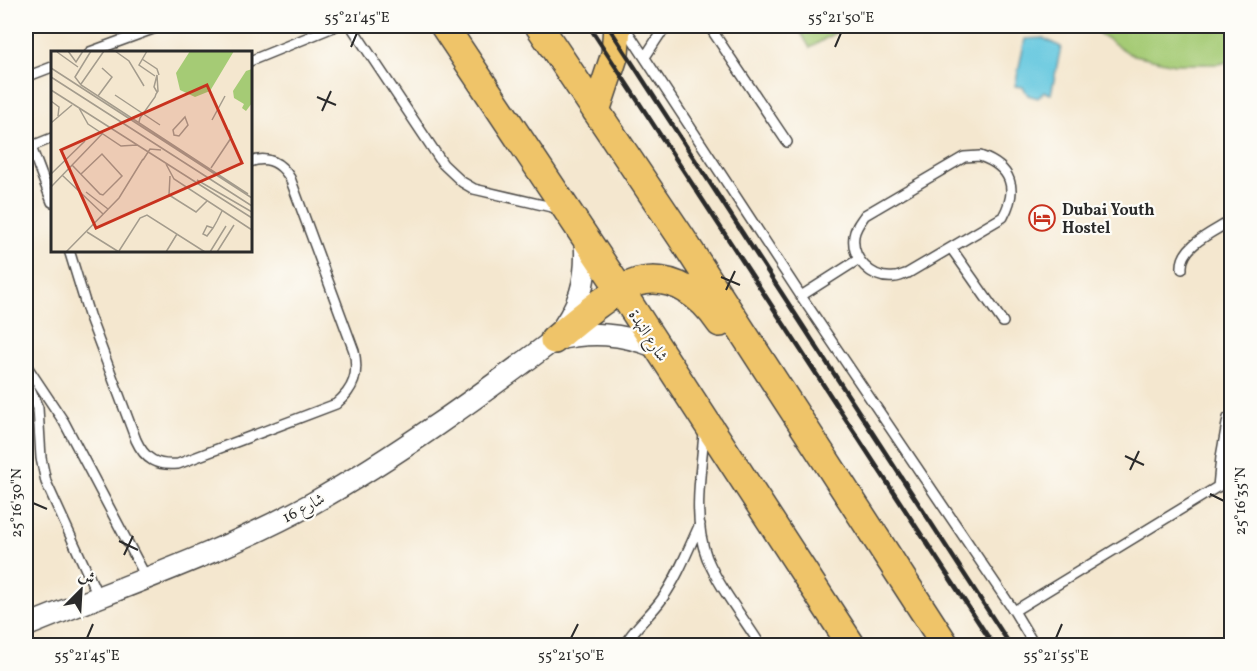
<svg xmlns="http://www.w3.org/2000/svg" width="1257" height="671" viewBox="0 0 1257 671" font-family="Vollkorn,Amiri,serif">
	<rect width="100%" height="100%" fill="#fdfcf7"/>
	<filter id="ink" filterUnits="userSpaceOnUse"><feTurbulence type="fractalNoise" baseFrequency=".0167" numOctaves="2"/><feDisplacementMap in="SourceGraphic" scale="12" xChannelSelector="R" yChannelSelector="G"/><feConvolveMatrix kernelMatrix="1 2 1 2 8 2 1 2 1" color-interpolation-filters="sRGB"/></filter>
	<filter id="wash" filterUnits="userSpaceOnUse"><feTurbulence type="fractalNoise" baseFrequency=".008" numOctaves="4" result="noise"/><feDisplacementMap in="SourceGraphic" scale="24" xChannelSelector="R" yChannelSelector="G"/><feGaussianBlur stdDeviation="1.35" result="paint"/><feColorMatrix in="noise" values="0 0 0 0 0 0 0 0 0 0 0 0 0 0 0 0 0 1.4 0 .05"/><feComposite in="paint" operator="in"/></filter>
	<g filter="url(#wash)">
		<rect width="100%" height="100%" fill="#f4e7cf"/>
		<!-- green -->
		<path fill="#a5cb75" stroke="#687b50" stroke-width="1.5" d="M797 26H846L810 48Z
			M1088 26H1231V61L1219 64H1174L1130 54Z"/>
		<!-- water -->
		<path fill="#61c6de" stroke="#467884" stroke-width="1.5" d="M1043 38 1061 47 1051 94 1044 92 1038 98 1028 95 1023 87 1015 86 1025 39Z"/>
	</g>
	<g filter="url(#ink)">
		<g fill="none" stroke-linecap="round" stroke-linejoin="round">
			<!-- service casing -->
			<g stroke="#494744" stroke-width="12">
				<path id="service" d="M351 26 443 164 462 182 474 189 560 209
					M624 26 801 296 1014 611 1035 646
					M645 26H663
					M709 26 787 142
					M90 52 161 26
					M645 57 660 34 670 26
					M250 61 336 26
					M26 77 52 67
					M31 147 52 202
					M27 148 52 138
					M980 156C1011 167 1019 188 1003 217L908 273C904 274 899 277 895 277 872 280 851 259 854 236 855 228 860 222 865 215L964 157Z
					M951 248 1003 322
					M69 250 89 315 136 440C145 460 157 466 178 464L336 404C354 389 359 374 354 351L290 178C281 163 268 155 250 162
					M1182 269C1180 245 1214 232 1232 220
					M801 296 859 259
					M26 365 64 422 146 577
					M26 380 38 408 41 458 46 482 98 596
					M704 433C701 473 692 519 707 558 720 589 743 617 761 646
					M1218 487 1221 457 1228 418
					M1014 611 1232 478
					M624 646C634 627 650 616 662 599 678 576 688 550 700 524"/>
			</g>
			<!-- tertiary casing -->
			<g stroke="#494744" stroke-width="24">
				<path id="tertiary" d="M554 340C591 331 621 333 656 347
					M26 626C121 587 222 553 313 503 395 457 479 396 554 340 580 307 588 281 585 239"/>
			</g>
			<!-- primary casing -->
			<g stroke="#494744" stroke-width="30">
				<path id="primary" d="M444 26 621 291 852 646
					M539 26 681 237 946 646
					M596 111 615 54 617 26
					M554 340C575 322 612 290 638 282 673 273 702 296 720 323"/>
			</g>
			<!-- service -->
			<use href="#service" stroke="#fff" stroke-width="9"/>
			<!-- tertiary -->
			<use href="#tertiary" stroke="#fff" stroke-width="21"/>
			<!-- primary -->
			<use href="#primary" stroke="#efc469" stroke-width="27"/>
			<!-- rail -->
			<path stroke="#2b2b2b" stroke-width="4.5" d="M589 26 994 646
				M608 26 1011 646"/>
		</g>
	</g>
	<!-- ticks -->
	<path fill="none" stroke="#2b2b2b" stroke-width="2" d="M351 47 357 33M835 47 841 33M317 97 336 105M322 111 331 91M721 277 740 285M726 290 735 271M1125 456 1144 465M1130 470 1139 451M1210 494 1224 501M33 503 47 509M119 541 138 550M124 555 133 536M87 638 93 624M571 638 578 624M1056 638 1062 624"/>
	<!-- icons -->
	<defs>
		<g id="hotel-ring" transform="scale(1.35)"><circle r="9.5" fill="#fdfcf7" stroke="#c8321e" stroke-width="1.5"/><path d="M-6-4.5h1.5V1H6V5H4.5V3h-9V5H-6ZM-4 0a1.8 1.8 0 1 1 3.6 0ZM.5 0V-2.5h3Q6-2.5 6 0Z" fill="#c8321e"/></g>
	</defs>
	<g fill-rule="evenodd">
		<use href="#hotel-ring" x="1042" y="218"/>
	</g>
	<g text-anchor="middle" stroke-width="4.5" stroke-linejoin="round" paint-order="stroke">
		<!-- poi labels -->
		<g font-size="16" font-weight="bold" fill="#2b2b2b" stroke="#fdfcf7" text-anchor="start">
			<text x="1062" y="215">Dubai Youth<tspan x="1062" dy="18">Hostel</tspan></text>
		</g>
		<!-- street labels -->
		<g font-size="16" fill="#2b2b2b" stroke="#fdfcf7">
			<text transform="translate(649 335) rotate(57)" y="6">شارع النهدة</text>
			<text transform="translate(303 507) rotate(-28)" y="6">شارع 16</text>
		</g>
	</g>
	<!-- overview -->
	<g transform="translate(51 51)">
		<rect width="201" height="201" fill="#f4e7cf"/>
		<path d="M139 0H183L159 40 144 46 129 39 125 22ZM201 18V52L195 60 191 57 193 53 183 47 182 40 195 20Z" fill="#a5cb75"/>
		<path fill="none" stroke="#a49c8d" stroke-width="1.5" d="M17 0 25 11 32 0M40 0 24 26 30 34 197 143M64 0 78 10 93 35M96 0 88 14 104 25M6 1 27 16M91 8 106 18 108 24M0 17 201 147M0 26 201 155M30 33 53 0M0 39 201 167M64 44 109 74M47 45 61 26 51 17M0 50 8 56 7 65M28 57 37 73 70 95 86 94M134 66 137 74 128 85 123 84 122 79ZM161 69 174 45M88 71 89 67 104 46 105 43 107 40 106 24 103 36 106 41M0 72 21 54M92 109 99 98 110 99M115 113 123 128 201 179M21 114 49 143 52 144 71 125 51 103 30 123M160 117 180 87 178 79M0 123 34 90M11 124 52 163M119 125 118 144 145 161 156 150M146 129 201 161M0 136 51 83M35 141 57 158M162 177 156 175 152 183 156 185 162 177 166 170 171 160M36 181 68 201M68 200 89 167 96 164 154 201M15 201 68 147 92 108M115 201 126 183M159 201 175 175M166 201 183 174"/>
		<path fill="#c8321e" fill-opacity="0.15" stroke="#c8321e" stroke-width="3" d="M156 34 191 112 45 177 10 99Z"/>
		<rect width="201" height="201" fill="none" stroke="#2b2b2b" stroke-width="3"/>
	</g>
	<!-- margin -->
	<rect width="1257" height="671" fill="none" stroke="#fdfcf7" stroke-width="66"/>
	<!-- north arrow -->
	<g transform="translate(81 590) rotate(24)" stroke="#fdfcf7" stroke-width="4.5" paint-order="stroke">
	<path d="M0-4.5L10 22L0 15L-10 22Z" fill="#2b2b2b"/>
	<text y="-9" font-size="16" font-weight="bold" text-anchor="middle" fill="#2b2b2b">ش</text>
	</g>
	<rect x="33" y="33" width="1191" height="605" fill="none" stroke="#2b2b2b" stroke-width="2"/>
	<g font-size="15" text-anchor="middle" fill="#2b2b2b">
		<text x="357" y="22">55°21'45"E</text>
		<text x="841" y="22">55°21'50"E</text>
		<text transform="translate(1240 501) rotate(-90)" y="5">25°16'35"N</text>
		<text transform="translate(16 503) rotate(-90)" y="5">25°16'30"N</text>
		<text x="87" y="660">55°21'45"E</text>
		<text x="571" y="660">55°21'50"E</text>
		<text x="1056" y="660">55°21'55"E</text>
	</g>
</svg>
